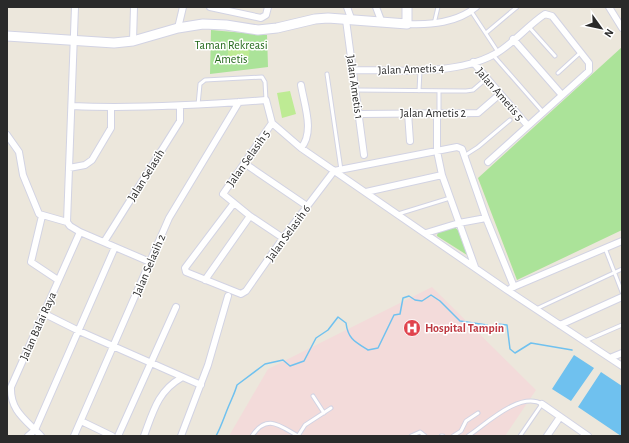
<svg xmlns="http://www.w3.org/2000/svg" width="629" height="443" viewBox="0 0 629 443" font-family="'Alegreya Sans',sans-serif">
	<rect width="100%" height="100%" fill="#ece7dc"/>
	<!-- medical -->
	<path fill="#f3dbda" d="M432 287 536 390 505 436H229L268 369Z"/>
	<!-- green -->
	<path fill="#abe399" d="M211 30 267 35 268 67 210 74Z
		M622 47V230L517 280 478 178Z
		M454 227 458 230 467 255 437 236 438 231Z"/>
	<!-- pitch -->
	<path fill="#beeb94" d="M228 43 250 44 249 57 228 56Z
		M290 91 296 114 282 118 277 93Z"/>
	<!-- water -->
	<path fill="#6fc1ef" d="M574 355 594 368 571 401 552 389Z
		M601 372 622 386 621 436 578 407Z"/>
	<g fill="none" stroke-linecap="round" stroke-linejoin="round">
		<!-- stream -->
		<path stroke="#6fc1ef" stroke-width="1.5" d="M216 436C222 425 225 414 230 403 233 396 235 392 237 385L265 364 283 360 290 366 304 361 316 338 328 330 338 317 346 323C348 339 355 342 368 350L378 348 394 315 400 314 403 298 409 296 415 300 422 301 431 295 440 301 460 321 487 325 490 328 497 324 507 325 510 349 515 353 531 343 572 350"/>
		<!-- lane casing -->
		<g stroke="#d2d3e3" stroke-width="5">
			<path id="lane" d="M471 11 498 52
				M434 24 438 7
				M529 27 555 56
				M486 33 517 7
				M493 55 543 112
				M558 73 581 52
				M327 74 341 170
				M355 90 466 91 473 90 487 78
				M419 91 420 70
				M198 105 200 84 205 80 262 77 265 82 266 100
				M439 114V91
				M464 156 478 147 510 120
				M398 214 450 198
				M605 248 622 292
				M536 309 622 269
				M585 341 622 325
				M313 396 324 413
				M252 436C267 413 280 426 298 436L305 425 331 408
				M411 436 420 432 425 436
				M441 436H443
				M453 436 461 431 466 421 478 413
				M468 436C486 424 520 391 542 404L520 436"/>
		</g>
		<!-- street casing -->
		<g stroke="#d2d3e3" stroke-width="8">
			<path id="street" d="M75 7 67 222 70 226 80 232 150 262
				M210 7 261 18 266 15 268 7
				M347 7 352 21
				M376 7 382 23
				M609 7 622 28
				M346 20 364 155
				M407 24C431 25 457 23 476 7
				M178 28 183 7
				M513 39 562 95
				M133 41 134 7
				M473 62 528 126
				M353 70C397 70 455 76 495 54 513 44 527 26 545 14L552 16 589 63V71L488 162
				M72 106C137 109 202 105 266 100L272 123 301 148 507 290 622 366
				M408 113 410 141
				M359 114 478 113 500 94
				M437 114V151L442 175 475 267
				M272 123 223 194 250 216 283 238
				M7 135 19 152 23 175 39 214 67 222
				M301 148C315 132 304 104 301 85
				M244 163 307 206
				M69 168 85 165 92 160 111 128V108
				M366 192 442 175
				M234 203 185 268 186 272 241 294 246 291 283 238 334 171 457 147 462 149 486 218 514 287
				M42 216 31 262 58 280
				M426 233 459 223 486 218
				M104 242 180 121V106
				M205 280 250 216
				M511 288 622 241
				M45 314 79 331 201 385
				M560 325 622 297
				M610 358 622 353
				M542 404 588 436
				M81 421 112 436
				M28 436 35 430 115 247
				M41 436C26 420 10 411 11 387L80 232
				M74 436 169 218 239 102
				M118 436 176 307
				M144 436C153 412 158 391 181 378
				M181 436 208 365 228 296
				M547 436 560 417"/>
		</g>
		<!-- secondary casing -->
		<g stroke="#d2d3e3" stroke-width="11">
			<path id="secondary" d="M7 36 114 43 133 41 178 28 203 24 226 25 258 30 277 28 315 19 328 18 407 24V7"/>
		</g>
		<!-- lane -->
		<use href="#lane" stroke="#fff" stroke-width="3"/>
		<!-- street -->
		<use href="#street" stroke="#fff" stroke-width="6"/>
		<!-- secondary -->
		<use href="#secondary" stroke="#fff" stroke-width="9"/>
	</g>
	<!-- icons -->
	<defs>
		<g id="hospital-disc" transform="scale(0.9)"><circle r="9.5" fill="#e0444e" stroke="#fff"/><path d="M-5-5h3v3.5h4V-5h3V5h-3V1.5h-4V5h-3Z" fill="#fff"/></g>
	</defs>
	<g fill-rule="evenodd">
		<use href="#hospital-disc" x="412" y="328"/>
	</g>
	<g text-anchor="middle" stroke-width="3" stroke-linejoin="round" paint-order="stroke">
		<!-- park labels -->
		<g font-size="12" fill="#23681a" stroke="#fff">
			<text x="231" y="49">Taman Rekreasi<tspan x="231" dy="14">Ametis</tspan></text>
		</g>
		<!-- street labels -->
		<g font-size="12" fill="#2a2a2a" stroke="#fff">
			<text transform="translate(411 69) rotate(-2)" y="4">Jalan Ametis 4</text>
			<text transform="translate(355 87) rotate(82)" y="4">Jalan Ametis 1</text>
			<text transform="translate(500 94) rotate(49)" y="4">Jalan Ametis 5</text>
			<text x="433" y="117">Jalan Ametis 2</text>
			<text transform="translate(248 158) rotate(-55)" y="4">Jalan Selasih 5</text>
			<text transform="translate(146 175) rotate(-58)" y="4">Jalan Selasih</text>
			<text transform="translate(288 233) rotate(-54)" y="4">Jalan Selasih 6</text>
			<text transform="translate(149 265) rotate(-67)" y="4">Jalan Selasih 2</text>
			<text transform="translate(38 326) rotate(-66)" y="4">Jalan Balai Raya</text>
		</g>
		<!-- health labels -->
		<g font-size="12" font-weight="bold" fill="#be3a42" stroke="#fff" text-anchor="start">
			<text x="425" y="332">Hospital Tampin</text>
		</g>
	</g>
	<!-- border -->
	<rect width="629" height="443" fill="none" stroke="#2a2a2a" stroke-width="16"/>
	<!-- north arrow -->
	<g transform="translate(601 28) rotate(123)" stroke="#ffffff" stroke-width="3" paint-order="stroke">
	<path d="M0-3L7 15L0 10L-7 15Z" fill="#2a2a2a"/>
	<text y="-6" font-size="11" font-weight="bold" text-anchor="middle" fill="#2a2a2a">N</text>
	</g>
</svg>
